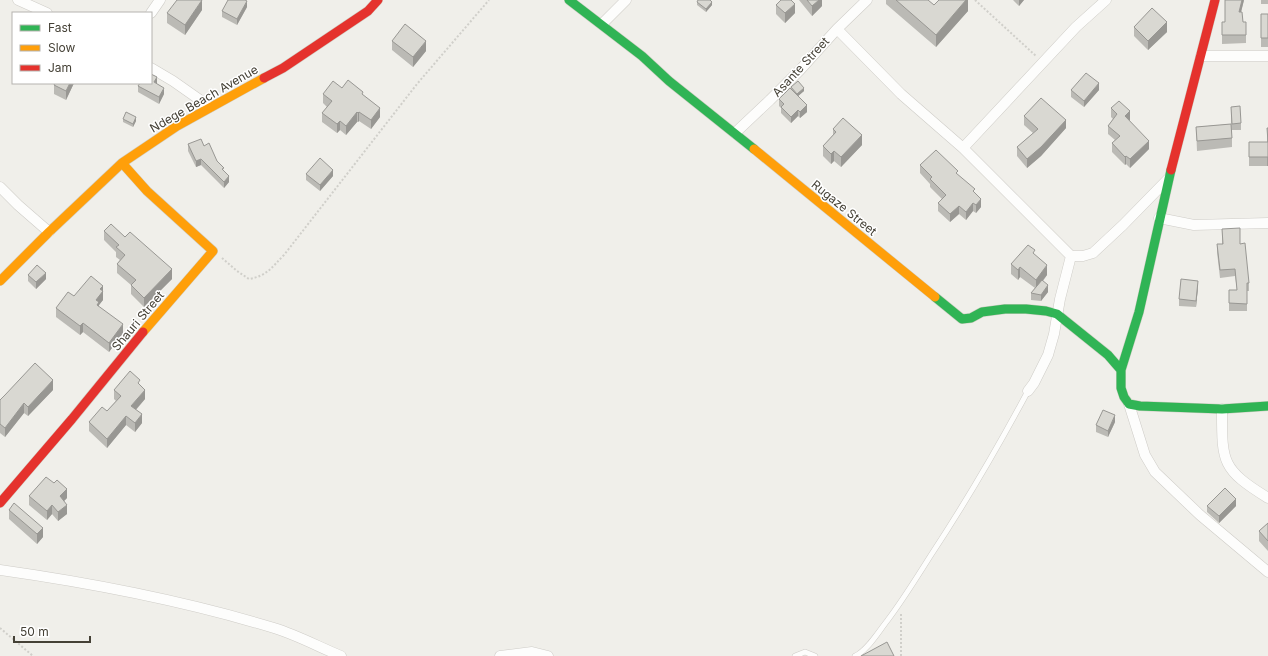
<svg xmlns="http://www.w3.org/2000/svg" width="1268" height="656" viewBox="0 0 1268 656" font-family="Inter,sans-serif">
	<rect width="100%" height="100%" fill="#f0efea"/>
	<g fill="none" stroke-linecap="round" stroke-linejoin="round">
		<!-- lane casing -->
		<g stroke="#ceccc7" stroke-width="6">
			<path id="lane" d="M795 656 805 652 815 656
				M855 656C867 651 879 631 887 621 903 600 917 577 931 555 966 502 998 447 1028 391"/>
		</g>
		<!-- street casing -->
		<g stroke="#ceccc7" stroke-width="11">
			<path id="street" d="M18 0 47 13
				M151 13 160 0
				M602 24 626 0
				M837 29 901 94 963 148 1071 256H1083L1093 253 1123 225 1168 179
				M1201 56H1268
				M151 68 173 81 210 107
				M735 133 770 100 800 70 837 29 867 0
				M963 148 1076 27 1106 0
				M0 187 18 205 49 232
				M1159 218 1194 225 1268 223
				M1028 391 1034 383 1048 355 1054 334 1060 299 1071 256
				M1129 404 1145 455 1155 472 1200 515 1268 572
				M1222 409C1222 462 1221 469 1268 498
				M0 570C92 583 185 601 274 628 297 635 319 647 341 656
				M500 656 532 652 548 656"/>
		</g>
		<!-- fast casing -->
		<g stroke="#ceccc1" stroke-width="10">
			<path id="fast" d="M569 0 642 56 669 81 754 149
				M1171 170 1139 312 1121 370V388L1124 397 1129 404 1140 406 1222 409 1268 406
				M935 297 962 319 971 318 982 312 1005 309H1026L1046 311 1057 314 1108 355 1121 370"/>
		</g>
		<!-- slow casing -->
		<g stroke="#ceccc1" stroke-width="10">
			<path id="slow" d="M754 149 935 297
				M122 163 147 191 213 251 143 332
				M0 281 49 232 122 163 177 126 264 78"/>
		</g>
		<!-- jam casing -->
		<g stroke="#ceccc1" stroke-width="10">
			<path id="jam" d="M264 78 283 68 368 11 378 0
				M1171 170 1215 0
				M0 503 72 419 143 332"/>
		</g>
		<!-- path -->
		<path stroke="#d0cfca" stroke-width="2" stroke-dasharray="2 2" stroke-linecap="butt" d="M975 0 1036 56
			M222 258 237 271 249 279C267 276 272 267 284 255L417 84 489 0
			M901 614V656
			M0 628 33 656"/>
		<!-- lane -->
		<use href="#lane" stroke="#fdfdfc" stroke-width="5"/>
		<!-- street -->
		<use href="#street" stroke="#fdfdfc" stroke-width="10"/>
		<!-- fast -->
		<use href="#fast" stroke="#30b455" stroke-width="9"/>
		<!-- slow -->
		<use href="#slow" stroke="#ff9f0a" stroke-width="9"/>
		<!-- jam -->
		<use href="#jam" stroke="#e5322d" stroke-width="9"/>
	</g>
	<!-- wall -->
	<path fill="#bbbab5" d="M799 0H822V6L812 16Z
		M886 0H928L934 5 968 0V11L936 47 886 4Z
		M1013 0H1024L1019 6Z
		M1244 0 1241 12 1243 22H1246V43L1222 44V22H1225Z
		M1261 0H1268V4H1261Z
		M697 2 712 5 706 12 697 5Z
		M776 5 795 13 785 23 776 14Z
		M247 7 237 25 222 17V11Z
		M202 10 185 35 167 23V13Z
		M1261 14H1268V47H1261Z
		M1134 27 1167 32 1148 50 1134 36Z
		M392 41 426 51 413 67 392 50Z
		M53 83H74L66 100 54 94V85L55 84Z
		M157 84 164 94 159 104 138 92V86Z
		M791 87 804 91 798 96 807 112 800 118 798 116 791 123 781 113V108L779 106V99L791 90Z
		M342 88 363 95 380 117 371 129 359 121 358 122H357L346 135 340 130 337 133 322 122V113L327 107 323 103V94Z
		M1071 90H1099L1084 107 1071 97Z
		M1231 107 1241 123V130H1232V147L1197 151 1196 127 1231 124Z
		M1111 108 1130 120H1129L1149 149 1130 168 1126 164 1125 165 1112 152V143L1115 140 1108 134V126L1113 119 1111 117Z
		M1024 116 1066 128 1041 156 1027 168 1017 156V147L1033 133 1024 125Z
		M123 119 136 121 133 127 123 122Z
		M1268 128V174V166H1249V142H1267Z
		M833 129 862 145 841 167 834 161 831 164 823 156V146L833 135Z
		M188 144 204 146 217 161 224 171 229 182 224 188 201 165 196 167 188 151Z
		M920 165 958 175 975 193 981 207 976 213 973 211 966 220 959 214 950 222 938 211V203L942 199 930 187V184L920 173Z
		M306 174 333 176 320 191 306 180Z
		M1222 229 1240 244 1249 283V291H1247V311H1229V290H1237L1235 276 1220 278 1217 252V244H1222Z
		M104 231 125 237 172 279 144 307 131 294V285L117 273V264L120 260 116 257V252L104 240Z
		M1035 255 1047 275 1043 281 1048 292 1041 301 1031 300V293L1035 288 1020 277 1018 280 1011 274V264Z
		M28 275 46 279 36 289 28 281Z
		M1198 287 1196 307 1179 306V299Z
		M103 291V300L99 305V307L123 333 109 352 83 332 80 335 56 317V308Z
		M140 385 145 399 136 410 142 423 135 432 126 425 107 448 89 431V422L107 411 116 401 114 399V390Z
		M53 390 28 416 24 413 5 437 0 433V400Z
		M1115 422 1108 437 1096 432V425Z
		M29 496 67 498 64 501 67 514 58 521 52 514 47 520 29 505Z
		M1207 506H1236L1219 523 1207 512Z
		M9 510 43 537 37 544 9 519Z
		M1268 523V551L1259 541V531Z"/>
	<!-- shaded-wall -->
	<path fill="#989793" d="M202 0V10L185 35V25Z
		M819 0H822V6L812 16V6Z
		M966 0H968V11L936 47V35Z
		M1019 0H1024L1019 6Z
		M1242 0H1244L1239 20V12Z
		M247 1V7L237 25V19Z
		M712 2V5L706 12V9Z
		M795 4V13L785 23V13Z
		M1167 22V32L1148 50V41Z
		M426 41V51L413 67V57Z
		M157 77V84L154 82Z
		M70 83H74L66 100V91Z
		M1099 83V90L1084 107V101Z
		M164 88V94L159 104V97Z
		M804 88V91L797 97V94Z
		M807 105V112L800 118V112Z
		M380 108V117L371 129V120Z
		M798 110V116L791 123V117Z
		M1130 111V120L1125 125V116Z
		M357 112V122L346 135V126Z
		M359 112V121L358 122V113Z
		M136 117V121L133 127V124Z
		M1066 120V128L1041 156 1027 168V159Z
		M340 121V130L337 133V124Z
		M862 135V145L841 167V157Z
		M1149 141V149L1130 168V159Z
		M834 151V161L831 164V154Z
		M1126 156V164L1125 165V157Z
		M201 159V165L196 167V161Z
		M333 170V176L320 191V185Z
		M229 176V182L224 188V182Z
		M981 199V207L976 213V205Z
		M973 203V211L966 220V212Z
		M959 206V214L950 222V214Z
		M1047 265V275L1036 289V280Z
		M1020 267V277L1018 280V270Z
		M172 269V279L144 307V298Z
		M46 273V279L36 289V282Z
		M1198 281V287L1196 307V301Z
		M1048 285V292L1041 301V295Z
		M103 286V300L99 305V311L97 314 96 300 100 289Z
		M83 323V332L80 335V326Z
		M123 324V333L109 352V343Z
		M53 380V390L28 416V407Z
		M145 390V399L131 415V406Z
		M24 403V413L5 437V428Z
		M142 414V423L135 432V423Z
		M1115 415V422L1108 437V431Z
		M126 416V425L107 448V439Z
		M67 489V498L60 505V496Z
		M1236 499V506L1219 523V516Z
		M52 505V514L47 520V511Z
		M67 505V514L58 521V512Z
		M43 528V537L37 544V534Z"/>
	<!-- building -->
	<path fill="#d9d8d2" stroke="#989793" d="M177 0H202L185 25 167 13Z
		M228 0H245L247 1 237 19 222 11Z
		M698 0H710L712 2 706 9 697 2Z
		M781 0H791L795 4 785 13 776 5Z
		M807 0H819L812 6Z
		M896 0H928L934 5 939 0H966L936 35Z
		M1225 0H1242L1239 12H1242L1243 22H1246V35H1222V22H1225Z
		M1152 8 1167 22 1148 41 1134 27Z
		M1261 14H1268V38H1261Z
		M405 24 426 41 413 57 392 41Z
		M1086 73 1099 83 1084 101 1071 90Z
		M151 74 157 77 154 82 164 88 159 97 138 86 140 83H151Z
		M348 80 363 92 362 94 380 108 371 120 359 112 358 113 357 112 346 126 340 121 337 124 322 113 332 101 323 94 333 81 342 88Z
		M798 81 804 88 797 94 791 87Z
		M55 83H70L66 91 54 85Z
		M790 88 807 105 800 112 798 110 791 117 781 107 784 104 779 99Z
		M1041 98 1066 120 1041 147 1027 159 1017 147 1038 129 1024 116Z
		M1119 101 1130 111 1125 116 1149 141 1130 159 1126 156 1125 157 1112 143 1120 136 1108 126 1117 114 1111 108Z
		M1240 106 1241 123 1232 124 1231 107Z
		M126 112 136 117 133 124 123 119Z
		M843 118 862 135 841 157 834 151 831 154 823 146 836 132 833 129Z
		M1231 124 1232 138 1197 141 1196 127Z
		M1267 128H1268V166V157H1249V142H1268Z
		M201 139 204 146 209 143 217 161 224 168 222 169 229 176 224 182 201 159 196 161 188 144Z
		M936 150 958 171 956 173 975 189 973 191 981 199 976 205 973 203 966 212 959 206 950 214 938 203 946 195 930 179 932 177 920 165Z
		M320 158 333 170 320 185 306 174Z
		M111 224 125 237 130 232 172 269 144 298 131 285 136 280 117 264 125 255 116 247 119 245 104 231Z
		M1240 228V244L1245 243 1249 283H1247V304L1229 303V290H1237L1235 269 1220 270 1217 244H1223L1222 229Z
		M1028 245 1035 250 1033 253 1047 265 1036 280 1020 267 1018 270 1011 264Z
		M37 265 46 273 36 282 28 275Z
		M91 276 103 286 100 289 103 291 96 300 99 302 97 305 123 324 109 343 83 323 80 326 56 308 68 292 74 296Z
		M1181 279 1198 281 1196 301 1179 299Z
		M1042 280 1048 285 1041 295 1031 293Z
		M35 363 53 380 28 407 24 403 5 428 0 424V400L5 395Z
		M130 371 140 380 138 383 145 390 131 406 142 414 135 423 126 416 107 439 89 422 102 407 107 411 121 396 114 390Z
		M1103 410 1115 415 1108 431 1096 425Z
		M46 477 54 483 57 480 67 489 60 496 67 505 58 512 52 505 47 511 29 496Z
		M1225 488 1236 499 1219 516 1207 506Z
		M14 503 43 528 37 534 9 510Z
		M1268 523V541L1259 531Z
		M887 642 894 656H861Z"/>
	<g text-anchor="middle" stroke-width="3" stroke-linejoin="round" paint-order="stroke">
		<!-- street labels -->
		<g font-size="12" fill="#454136" stroke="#fff">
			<text transform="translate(801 67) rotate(-47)" y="4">Asante Street</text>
			<text transform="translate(204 99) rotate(-30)" y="4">Ndege Beach Avenue</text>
			<text transform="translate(844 208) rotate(39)" y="4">Rugaze Street</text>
			<text transform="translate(138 321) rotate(-50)" y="4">Shauri Street</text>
		</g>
	</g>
	<!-- legend -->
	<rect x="12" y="12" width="140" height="72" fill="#ffffff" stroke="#b5b3af"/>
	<rect x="20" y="25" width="20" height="6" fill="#30b455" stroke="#b5b3af"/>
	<text x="48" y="32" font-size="12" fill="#454136">Fast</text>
	<rect x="20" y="45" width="20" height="6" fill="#ff9f0a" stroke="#b5b3af"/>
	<text x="48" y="52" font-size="12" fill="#454136">Slow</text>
	<rect x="20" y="65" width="20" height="6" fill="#e5322d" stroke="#b5b3af"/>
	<text x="48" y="72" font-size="12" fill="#454136">Jam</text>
	<!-- scale -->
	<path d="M14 636v6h76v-6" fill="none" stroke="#454136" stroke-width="2"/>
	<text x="20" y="636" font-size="12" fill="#454136" stroke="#ffffff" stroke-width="3" paint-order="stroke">50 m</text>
</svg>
